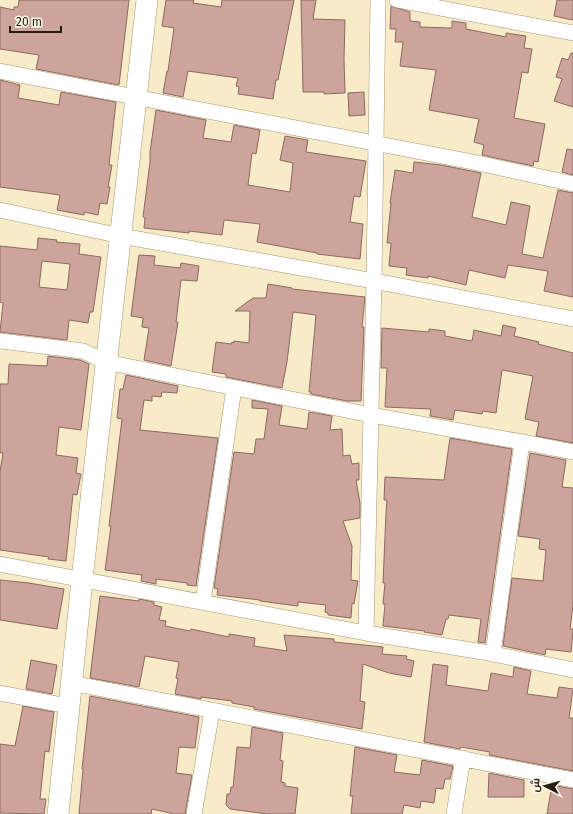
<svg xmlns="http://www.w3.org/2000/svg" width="573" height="814" viewBox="0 0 573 814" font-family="'Fira Sans',Cairo,sans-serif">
	<rect width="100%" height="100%" fill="#f8ebc7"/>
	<!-- building -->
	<path fill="#cca49b" stroke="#8d6861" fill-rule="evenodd" d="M19 0H129L119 85 36 69 39 55 0 49V7L14 10V7H18Z
		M166 0H194L193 3 221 7 222 0H294L278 80H276L273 99 238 94 239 87 236 86 238 78 188 71 183 97 163 93 167 71H168L174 28 162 26Z
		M301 0H316L313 19 345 20 344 59 345 93 324 94V92H303Z
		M557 0H573V20L554 16Z
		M391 6 410 12V21L420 22V27L452 28V21L466 23V29L506 37V33L526 36 524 48 532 49 528 73 522 72 514 118 545 124 538 162 534 161 533 166 482 155 484 145 474 142 479 119 429 110 436 70 400 66 403 42H395L396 29H390Z
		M571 53H573V107L554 101 562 79 556 77 562 58 568 60Z
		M0 80 20 85 18 98 59 105 61 92 116 102 109 165H112L108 187H110L107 204 100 203 98 215 84 212V215L57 210 60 195 0 187Z
		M364 92 365 115 349 116 348 93Z
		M156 110 206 120 203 138 231 142 234 125 260 130 256 154 252 153 248 185 290 192 293 163 280 160 285 136 308 140 306 152 366 161 360 197 354 196 350 222 363 224 360 259 317 254V253L257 242 260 224 224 220 222 235 189 231V233L144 228 145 218 143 217 150 162V152Z
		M567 149 573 150V175L562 172Z
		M414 162 441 165 481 173 472 217 506 225 511 202 530 206 522 254 543 258 558 190 573 193V297L544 291 548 271 508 265 505 278 469 270 466 285 428 276V278L406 275 407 268 389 266 391 243H387L391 203H390L395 170 413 173Z
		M38 238 57 240 56 242 80 244 79 254 101 257 93 312H90L88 323 69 320 67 340 0 332 3 303 0 302V246L37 250ZM42 261 70 264 67 290 39 287Z
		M139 255 155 256 154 265 180 268 181 263 199 266 197 281 181 280 176 322H178L171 366 144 360 149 328 142 327 143 318 131 316Z
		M268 284 292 288V289L365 297 362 327H364L361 401H347L311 394V392H309L316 315 293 312 287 362 282 388 226 377V374L212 372 216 342 231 344 232 342 234 343V341L249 343 250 311H235L253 298H266Z
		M503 325 516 328 514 336 539 342 538 344 573 353V443L536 436 539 422 525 419 533 376 502 370 496 413 483 411 482 414 455 410 453 420 430 416 431 409 385 407 387 368H381L382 328 429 332V329L445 331V336L472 341 474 330 501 336Z
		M48 356 80 360 89 364 81 430 59 427 56 455 78 458 76 473 81 474 77 495 73 494 66 561 48 559 49 557 0 550V471L3 453H0V384H8L9 364 47 366Z
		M126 375 178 386 177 393 162 392 161 397 152 396V401L144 400 140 430 218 438 196 586 187 585V583L156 579V584L141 581 142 575 105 570 111 526H109L122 419 117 418 120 389H123Z
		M252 400 282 406 279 425 307 429 309 412 332 416 330 430 342 429 343 456 350 455 352 464 359 463V480H356L360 503V518L343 521 352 546 351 580 358 581 354 604 352 603 351 618 328 615V613L325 612 326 605 298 602V606L260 601V600L217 595 218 589 214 588 234 452 254 454 256 439H264L268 409 252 408Z
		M450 438 512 449 485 643 478 642 481 619 449 615 448 619H446L442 635 424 632 425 631 383 626 385 604H383L385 583H383L386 513 387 500H384L385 477 444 480Z
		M530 453 566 460 562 487 573 488V605L570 629H573V631L571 652 546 649 545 655 503 646 512 578 543 581 546 550 539 549 540 539 518 536Z
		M0 580 29 583 64 589 57 629 0 620Z
		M100 596 139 601V599L154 602V605L162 607 159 620 166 621 165 626 190 631 191 629 229 637V634L255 638 254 646 287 651 284 635 334 639V642L383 647 382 654 407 656 406 659 414 661 411 677 389 673 363 664 360 701 365 702 362 729 254 709V707L232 703V701L201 697V699L175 694 178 679 176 678 179 662 145 656 139 687 90 678Z
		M31 660 57 665 52 694 26 689Z
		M433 664 448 666 446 685 488 691 491 673 513 677 514 667 531 671 527 694 557 698 559 687 573 689 569 718H573V771L489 755 490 752 461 747 460 749 424 742Z
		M90 696 199 717 195 748 179 747 176 773 192 775 185 814H174L152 809 151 814H79L83 769H82Z
		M23 706 54 712 49 752 45 751 40 799H46L44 814 0 813V744L15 746Z
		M252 727 283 733 280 760 283 761 281 782 285 783V786L298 788 295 814H267L230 809 226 805 227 794H230L231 787H233L237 747 250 748Z
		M355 747 397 755 394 772 420 775 422 760 453 766 450 779H445L443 789 436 788 434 803 421 801 420 808 404 805 402 814H351L353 796H350Z
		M489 773 524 780V797H488Z
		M552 785 573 789V814H547Z"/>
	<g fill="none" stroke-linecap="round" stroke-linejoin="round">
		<!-- street casing -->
		<g stroke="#a49776" stroke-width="16">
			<path id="street" d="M397 0 573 33
				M0 71 478 163 573 184
				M0 210 121 236 374 281 573 319
				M0 341 83 351 106 362 371 415 522 442 573 452
				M0 564 366 633 483 652 573 670
				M203 602 234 388
				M366 633 374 281 378 0
				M493 654 522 442
				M71 683 573 780
				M0 693 68 706
				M194 814 212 711
				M454 814 463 758"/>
		</g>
		<!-- secondary casing -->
		<g stroke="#a49776" stroke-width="22">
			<path id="secondary" d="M58 814 82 580 147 0"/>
		</g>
		<!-- street -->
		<use href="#street" stroke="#fff" stroke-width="15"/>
		<!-- secondary -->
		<use href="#secondary" stroke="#fff" stroke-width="21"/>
	</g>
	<!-- north arrow -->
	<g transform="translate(545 786) rotate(276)" stroke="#fef9ea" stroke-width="3" paint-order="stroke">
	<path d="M0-3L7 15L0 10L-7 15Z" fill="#231e11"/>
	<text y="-6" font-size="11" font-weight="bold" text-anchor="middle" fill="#231e11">ش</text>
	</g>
	<!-- scale -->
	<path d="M10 26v6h51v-6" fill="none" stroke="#231e11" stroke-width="2"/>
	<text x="16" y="26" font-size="12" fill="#231e11" stroke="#fef9ea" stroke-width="3" paint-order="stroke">20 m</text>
</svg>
